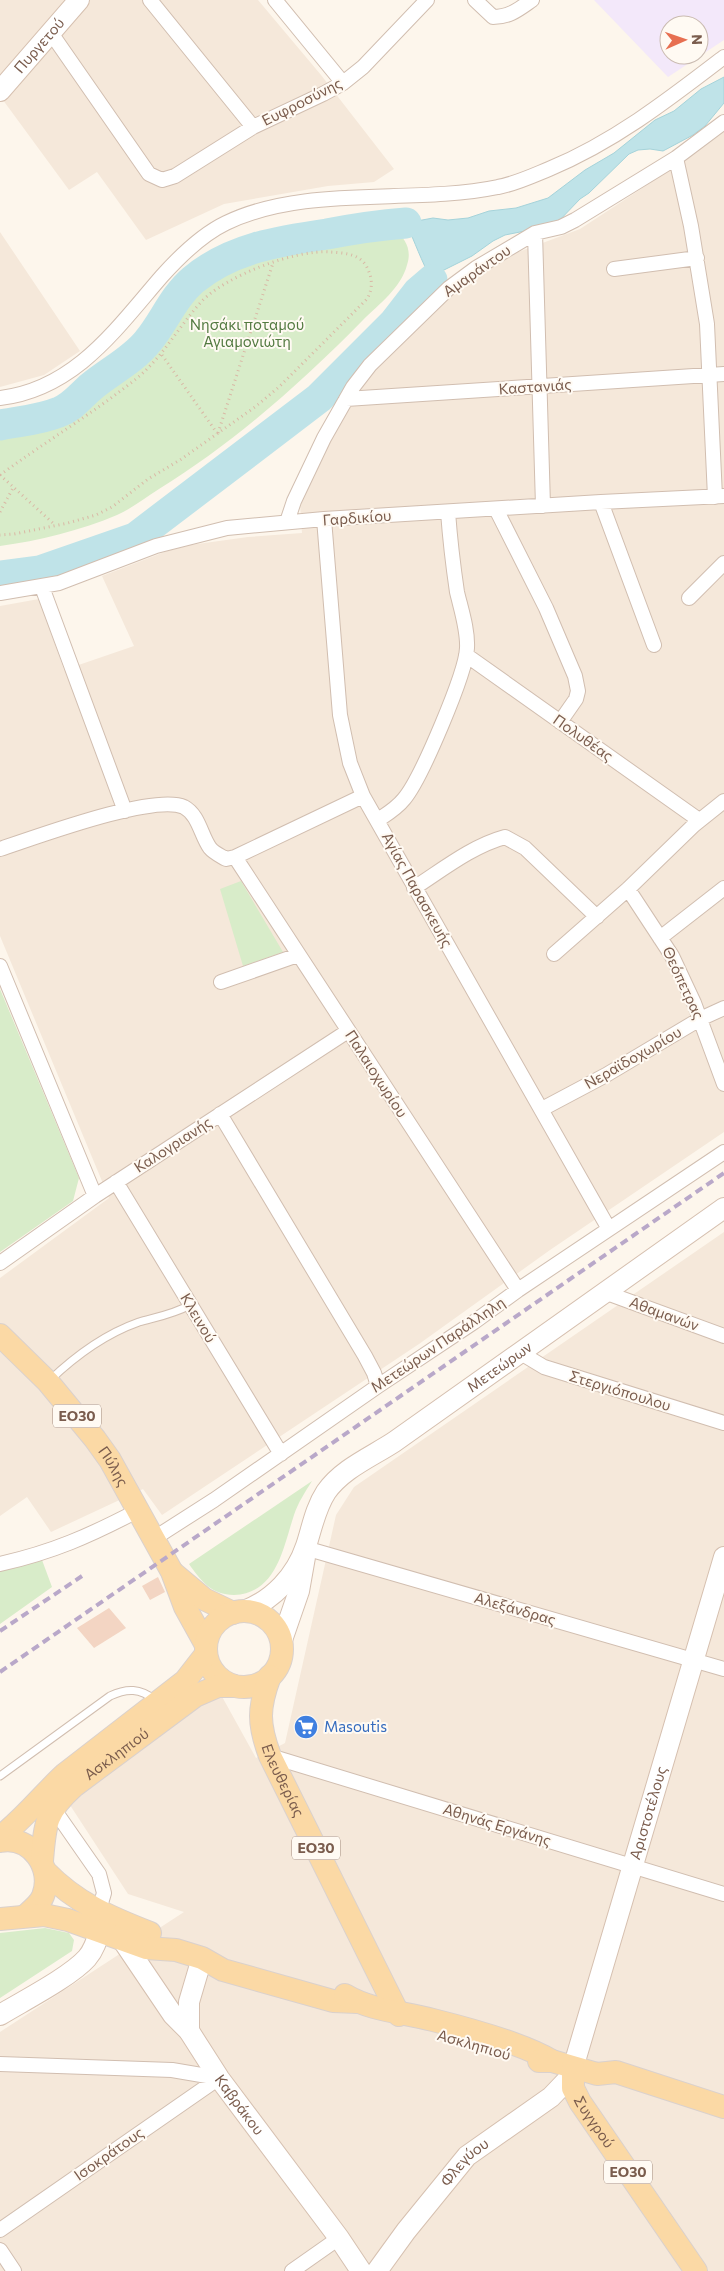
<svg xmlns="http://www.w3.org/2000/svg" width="724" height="2271" viewBox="0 0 724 2271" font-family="Commissioner,sans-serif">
	<rect width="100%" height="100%" fill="#fdf6ec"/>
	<!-- residential -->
	<path fill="#f5e8da" d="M0 0H258L321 75 394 169 374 182 328 186 224 204 146 240 97 172 69 190 0 96Z
		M724 130V1132L550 1250 419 1344 162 1515 143 1489 51 1532 27 1497 0 1516V1278L109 1198 0 936V606L39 599 64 670 134 646 102 576 167 551 190 545 248 537 302 533 300 504 325 451 371 370 454 292 489 267 513 254 580 229 641 189Z
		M0 232 80 351 44 375 0 387Z
		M724 1232V2271H0V2032L184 1912 128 1894 66 1799 220 1693 256 1758 285 1743 336 1515 354 1487Z"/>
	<!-- education -->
	<path fill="#f3e8fa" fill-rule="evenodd" d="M594 0H724V40L668 77ZM669 25H699V55H669Z"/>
	<!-- green -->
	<path fill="#d8ecc9" d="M394 229C406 239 412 250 407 265 401 288 379 304 363 320 301 383 234 443 159 489 145 498 131 509 117 515 82 530 38 541 0 546V435L33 433 61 420 77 408 149 349 196 287 221 267 266 249 368 231Z
		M241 881 283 952 243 966 220 889Z
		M0 989 79 1178 73 1201 0 1252Z
		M312 1481C305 1492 298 1503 294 1515 283 1548 277 1593 234 1595 212 1595 201 1581 189 1564Z
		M42 1560 52 1587 0 1624V1569Z
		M45 1928 69 1933 74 1940 72 1951 0 1998V1933Z"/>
	<!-- water -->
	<path fill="#bfe3e8" stroke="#a5d3da" d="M724 77V103L705 126 693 135 663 151 650 149 638 150 629 154 589 193 580 199 555 225 505 235 493 241 472 256 442 271 432 280C421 261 415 242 406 223L433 218 448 220 468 218 489 211 516 208 548 198 585 170 614 153 655 120 674 111 701 89Z"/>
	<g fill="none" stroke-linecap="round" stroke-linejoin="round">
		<!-- river -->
		<path stroke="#bfe3e8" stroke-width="31" d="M0 425C20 421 40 420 59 412 73 407 81 395 92 386 110 371 133 360 148 341 164 322 173 297 193 280 231 248 279 241 327 234 353 229 380 225 406 223
			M0 576 40 571 135 538 319 398 394 323 418 292 432 280"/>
	</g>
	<!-- building -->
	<path fill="#f3d5c3" d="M158 1577 165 1592 150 1600 142 1586Z
		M109 1608 126 1628 94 1648 77 1628Z"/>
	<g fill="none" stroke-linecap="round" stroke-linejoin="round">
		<!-- lane casing -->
		<g stroke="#d1beb0" stroke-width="9">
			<path id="lane" d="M49 1381C75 1356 105 1334 139 1322 157 1317 174 1314 190 1305
				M0 1776 110 1696C127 1688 140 1688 155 1700"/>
		</g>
		<!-- street casing -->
		<g stroke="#d1beb0" stroke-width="16">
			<path id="street" d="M150 0 253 127
				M275 0 343 83
				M475 0 493 17C510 17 519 9 532 0
				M51 33 149 174 162 180 175 176 253 127 323 94 343 83 363 67 427 0
				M676 158 691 226 707 324 715 497
				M535 233 543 506
				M614 269 697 258
				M0 398C75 389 116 329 162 276 180 256 201 235 226 223 307 184 411 205 498 187 515 184 532 176 549 169 614 142 668 100 724 57
				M346 399 724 374
				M601 502 654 645
				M496 509 546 608 575 676 578 691 576 699 560 722
				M324 519 340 715 350 763 363 796 609 1229
				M287 522 294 501 324 438 353 387 370 365 449 288 476 268 535 233 561 227 575 220 676 158 724 122
				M42 587 125 811
				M0 593 59 583 156 546 227 528 324 519 601 502 724 496
				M689 598 724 563
				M466 655 699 820
				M378 820C387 814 397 808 404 799 421 779 466 673 467 648 468 630 461 609 457 592 453 565 450 539 448 512
				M0 849C34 838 154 793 184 807 199 815 201 836 210 848 214 853 221 856 226 859L235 857 363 796
				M235 857 518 1290
				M414 888C442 870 472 846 505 837L525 848 597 917
				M628 889 672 956 694 1003 724 1084
				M660 938 724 888
				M554 954 628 889 694 825 724 801
				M0 966 95 1196
				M221 982 298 955
				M542 1109 606 1075 700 1019 724 1008
				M220 1114 365 1356 374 1373 378 1386
				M116 1182 281 1454
				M0 1263 95 1196 348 1031
				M604 1292 724 1336
				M519 1352 544 1367 724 1423
				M153 1539 214 1500 378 1386 474 1322 518 1290 724 1152
				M305 1548 724 1669
				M0 1564C53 1552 89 1536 137 1511
				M270 1756 724 1894
				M53 1808 99 1874 104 1893 99 1910
				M0 2064 172 2070 219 2078
				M0 2230 219 2078
				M0 2250 14 2271
				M292 2271 339 2238"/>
		</g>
		<!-- secondary casing -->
		<g stroke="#d6c0b0" stroke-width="22">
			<g id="secondary">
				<path id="s1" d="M0 91 79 0"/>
				<path id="s2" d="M244 1611C273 1600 296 1576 306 1546 312 1528 315 1509 326 1492 342 1469 371 1457 394 1442L724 1208"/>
				<path d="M281 1643 299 1591 305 1557"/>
				<path id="s3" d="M121 1938 173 2015 189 2031 219 2078 339 2238 361 2271"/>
				<path d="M0 2015C23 2001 70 1977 87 1958 94 1950 97 1940 100 1930"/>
				<path d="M189 2031V2002L202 1958"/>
				<path id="s4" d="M573 2068 724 1557"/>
				<path id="s5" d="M377 2271 406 2231 467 2156 551 2097 572 2075"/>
			</g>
		</g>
		<!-- primary casing -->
		<g stroke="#dad1cd" stroke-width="24">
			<g id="primary">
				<path id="s6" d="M0 1335 48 1382 95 1439 110 1460 172 1572 185 1607 206 1645"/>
				<path d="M173 1573 204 1599 233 1613"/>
				<circle cx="244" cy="1649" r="38"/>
				<path id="s7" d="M270 1676C258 1708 258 1724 270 1756L399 2015"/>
				<path d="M0 1837C24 1819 43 1794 65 1774L185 1681 206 1654"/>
				<path d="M0 1841C31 1835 54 1868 43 1896 40 1904 32 1910 25 1916"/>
				<path id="s8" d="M42 1861C45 1824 45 1812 74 1786L195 1696 218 1686H234"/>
				<path d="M45 1871C76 1903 109 1917 150 1933"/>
				<path d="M0 1919 44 1915 68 1920 146 1948 176 1950 202 1958 223 1970 333 2001 357 2002"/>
				<path d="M345 1995C372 2011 403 2012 433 2020 469 2029 522 2043 552 2061"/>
				<path d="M539 2061H552L597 2074 616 2072 724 2107"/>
				<path id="s9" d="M573 2068V2088L580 2102 696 2271"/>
			</g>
		</g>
		<!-- path -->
		<path stroke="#d9b8a5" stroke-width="3" stroke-dasharray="1 4" stroke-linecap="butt" d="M162 355 217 433
			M218 433 273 263
			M0 475C45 442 92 414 136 379 164 356 178 327 202 301 226 276 296 249 330 252 342 253 357 253 365 264 372 275 374 287 367 299L279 387 255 407 180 460 148 479 112 507 96 515 68 523 14 534 0 535
			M0 475 55 525
			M0 512 13 488"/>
		<!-- lane -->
		<use href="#lane" stroke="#fff" stroke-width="7"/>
		<!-- street -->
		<use href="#street" stroke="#fff" stroke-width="14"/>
		<!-- secondary -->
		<use href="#secondary" stroke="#fff" stroke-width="20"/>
		<!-- primary -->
		<use href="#primary" stroke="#fbd9a5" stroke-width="22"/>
		<!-- rail -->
		<path stroke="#b9a8c9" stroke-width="4" stroke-dasharray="8 5" stroke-linecap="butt" d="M0 1631 82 1576
			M0 1672 724 1173"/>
	</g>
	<!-- icons -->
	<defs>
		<g id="supermarket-disc" transform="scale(1.25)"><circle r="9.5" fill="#3f7fe0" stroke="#fffaf3"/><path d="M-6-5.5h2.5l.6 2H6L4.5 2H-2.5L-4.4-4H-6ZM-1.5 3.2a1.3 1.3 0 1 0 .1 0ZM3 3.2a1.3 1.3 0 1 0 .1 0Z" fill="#fff"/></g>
	</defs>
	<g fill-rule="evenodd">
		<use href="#supermarket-disc" x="306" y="1727"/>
	</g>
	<g text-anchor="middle" stroke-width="4" stroke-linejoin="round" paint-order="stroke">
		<!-- shield labels -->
		<g fill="#fffaf3" stroke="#a28b7f" stroke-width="1">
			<rect x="53" y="1404.5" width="48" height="23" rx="4"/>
			<rect x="292" y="1836.5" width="48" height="23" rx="4"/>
			<rect x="604" y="2160.5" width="48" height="23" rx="4"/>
		</g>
		<g font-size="14" font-weight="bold" fill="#7a5c4d">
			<text x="77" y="1421">ΕΟ30</text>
			<text x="316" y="1853">ΕΟ30</text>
			<text x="628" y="2177">ΕΟ30</text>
		</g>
		<!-- street labels -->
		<g font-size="15" fill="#7a5c4d" stroke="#fffaf3">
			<text dy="5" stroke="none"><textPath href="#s1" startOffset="60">Πυργετού</textPath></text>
			<text transform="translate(302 102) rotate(-27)" y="5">Ευφροσύνης</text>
			<text transform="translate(477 271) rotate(-35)" y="5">Αμαράντου</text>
			<text transform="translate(535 387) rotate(-4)" y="5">Καστανιάς</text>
			<text transform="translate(357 518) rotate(-4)" y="5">Γαρδικίου</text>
			<text transform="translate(583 738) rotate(35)" y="5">Πολυθέας</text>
			<text transform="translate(417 890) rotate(61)" y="5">Αγίας Παρασκευής</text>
			<text transform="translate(683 983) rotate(65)" y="5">Θεόπετρας</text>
			<text transform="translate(633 1058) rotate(-30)" y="5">Νεραϊδοχωρίου</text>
			<text transform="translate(376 1074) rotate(57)" y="5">Παλαιοχωρίου</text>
			<text transform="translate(173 1145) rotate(-33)" y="5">Καλογριανής</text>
			<text transform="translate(664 1314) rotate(20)" y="5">Αθαμανών</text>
			<text transform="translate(198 1318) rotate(59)" y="5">Κλεινού</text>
			<text transform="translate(438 1345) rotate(-34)" y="5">Μετεώρων Παράλληλη</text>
			<text dy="5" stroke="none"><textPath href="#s2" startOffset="365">Μετεώρων</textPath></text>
			<text transform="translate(620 1391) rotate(17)" y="5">Στεργιόπουλου</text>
			<text dy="5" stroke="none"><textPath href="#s6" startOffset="174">Πύλης</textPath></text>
			<text transform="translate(515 1609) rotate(16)" y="5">Αλεξάνδρας</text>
			<text dy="5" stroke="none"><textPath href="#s8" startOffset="138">Ασκληπιού</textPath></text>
			<text dy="5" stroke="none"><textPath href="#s7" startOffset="110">Ελευθερίας</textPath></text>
			<text dy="5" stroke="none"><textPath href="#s4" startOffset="266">Αριστοτέλους</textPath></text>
			<text transform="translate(497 1825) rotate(17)" y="5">Αθηνάς Εργάνης</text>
			<text transform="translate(474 2045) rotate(16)" y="5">Ασκληπιού</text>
			<text dy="5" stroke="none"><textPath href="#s3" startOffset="205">Καβράκου</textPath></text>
			<text dy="5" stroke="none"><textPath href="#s9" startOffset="60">Συγγρού</textPath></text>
			<text transform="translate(109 2154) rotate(-35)" y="5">Ισοκράτους</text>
			<text dy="5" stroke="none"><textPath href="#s5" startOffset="140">Φλεγύου</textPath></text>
		</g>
		<!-- park labels -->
		<g font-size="15" fill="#537a41" stroke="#fffaf3">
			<text x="247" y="330">Νησάκι ποταμού<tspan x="247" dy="17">Αγιαμονιώτη</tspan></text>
		</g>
		<!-- shop labels -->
		<g font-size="15" fill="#366cbe" stroke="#fffaf3" text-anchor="start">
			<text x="324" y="1732">Masoutis</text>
		</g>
	</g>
	<!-- north arrow -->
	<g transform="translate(684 40) rotate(88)"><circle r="24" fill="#fffaf3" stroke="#cabbb1"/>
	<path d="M0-4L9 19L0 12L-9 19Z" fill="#e76f51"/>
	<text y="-8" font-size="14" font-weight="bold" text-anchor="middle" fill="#7a5c4d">N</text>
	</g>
</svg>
